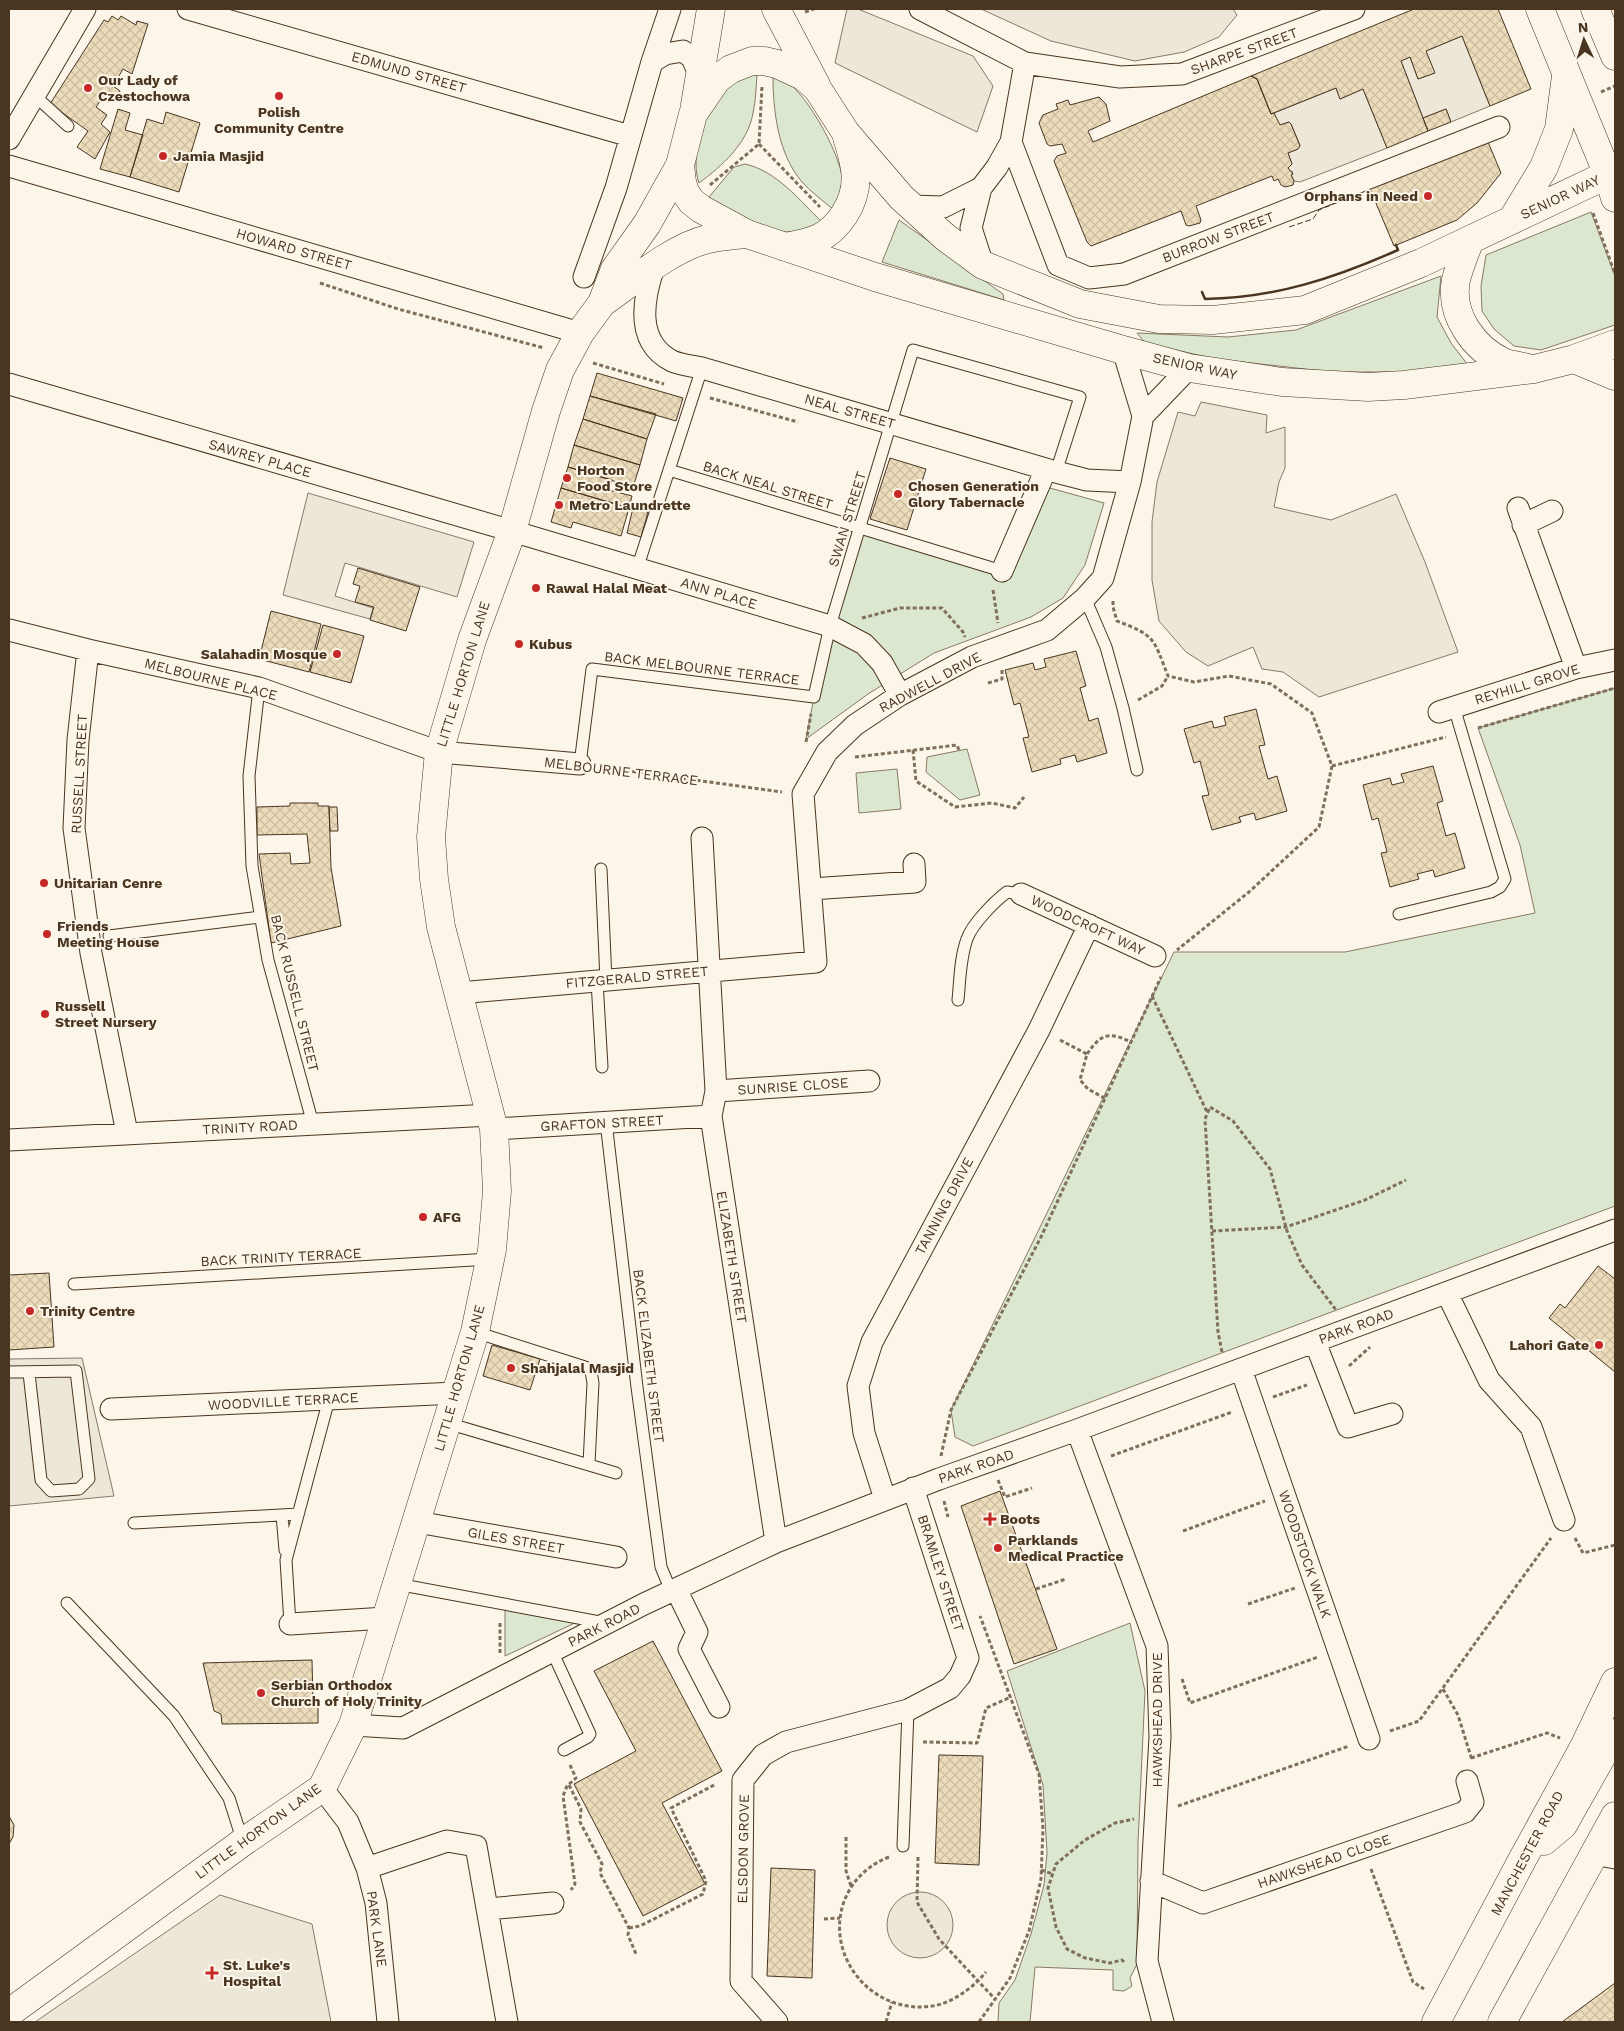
<svg xmlns="http://www.w3.org/2000/svg" width="1624" height="2031" viewBox="0 0 1624 2031" font-family="'Work Sans',sans-serif">
	<defs>
		<pattern id="building-cross-hatch" width="8" height="8" patternUnits="userSpaceOnUse" patternTransform="scale(1.25)"><rect width="8" height="8" fill="#ecdcbc"/><path d="M0 0l8 8M0 8l8-8" fill="none" stroke="#ccbda1"/></pattern>
	</defs>
	<rect width="100%" height="100%" fill="#fbf6e9"/>
	<!-- green -->
	<path fill="#dce7d0" stroke="#887966" d="M757 74C756 87 756 100 753 113 748 143 722 166 699 183 697 177 696 171 696 164 696 146 708 102 722 91 732 82 744 78 757 74Z
		M773 76C778 78 785 81 790 84 811 101 851 170 842 196 840 201 837 206 834 210 823 201 811 192 802 182 778 154 773 111 773 76Z
		M745 164C777 171 800 201 822 222 817 225 811 229 805 231 776 238 730 215 709 197L734 167Z
		M1591 212 1615 276V325L1541 350 1514 346 1494 329 1482 311 1481 286 1486 255Z
		M899 220 1003 294 1004 300 882 262Z
		M1441 276 1437 317 1451 343 1468 365 1419 372H1332L1216 359 1145 343 1137 333 1228 337 1296 330Z
		M1039 485 1104 503 1085 565 1063 598 1031 617 934 653 868 694 806 739 814 697 860 528 1002 571Z
		M1615 688V1206L973 1446 955 1437 951 1410 1174 952H1345L1535 913 1520 845 1478 728Z
		M967 749 980 795 960 800 926 772 927 757Z
		M897 769 901 809 859 813 856 773Z
		M505 1609 577 1622 505 1656Z
		M1130 1623 1145 1691 1138 1843 1137 1964 1130 1978 1132 1986 1124 1991 1113 1990V1970L1035 1967 1030 2022H998L999 2003 1015 1980 1031 1934 1044 1885 1047 1853 1043 1785 1007 1671Z"/>
	<!-- parking -->
	<path fill="#ede7d9" stroke="#887966" d="M847 9H858L973 56 993 86 977 132 835 63Z
		M981 9H1233L1237 15 1219 37 1184 52 1135 61 1051 41Z
		M1462 36 1490 106 1451 122 1446 109 1423 118 1401 61 1410 57 1418 79 1434 73 1426 51Z
		M1336 88 1340 99 1363 89 1387 148 1300 182 1294 181 1291 175 1293 174 1292 171 1290 172 1288 168 1292 164 1288 153 1298 149 1300 145 1291 124 1289 122 1280 125 1278 124 1274 113Z
		M1201 402 1267 415 1266 433 1285 427V468L1279 482 1274 507 1331 520 1396 494 1425 562 1458 652 1319 697 1283 672 1262 669 1253 647 1208 666 1186 652 1159 621 1152 580V522L1157 482 1178 412 1195 416Z
		M308 493 474 542 457 597 345 563 335 596 373 608 370 619 283 595Z
		M82 1358 114 1496 9 1506V1359Z
		M887 1925a33 33 0 1 1 66 0a33 33 0 1 1-66 0Z
		M220 1895 312 1924 331 2022H35Z"/>
	<!-- building -->
	<path fill="url(#building-cross-hatch)" stroke="#4a3520" d="M1414 9H1498L1531 89 1490 106 1462 36 1426 51 1435 73 1418 79 1410 57 1401 61 1428 131 1387 148 1363 89 1340 99 1336 88 1271 114 1257 79 1251 76Z
		M112 16 118 20 121 16 136 25 137 21 148 24 132 74 123 69 113 86 120 91 116 100 105 94 96 107 107 115 101 124 110 132 95 159 77 147 88 131 50 104 104 20 108 22Z
		M1251 76 1257 79 1271 114 1274 113 1280 125 1289 122 1291 124 1300 146 1298 149 1288 153 1292 164 1288 168 1293 174 1291 175 1294 181 1293 185 1285 187 1281 185 1278 179 1274 181 1272 176 1196 206 1201 220 1200 223 1189 226 1186 225 1181 211 1091 246 1087 242 1054 161 1057 156 1066 153 1062 144 1050 146 1047 144 1039 123 1043 115 1058 109 1056 104 1068 100 1070 105 1099 97 1106 104 1110 121 1088 131 1093 142Z
		M118 109 130 113 125 130 143 135 130 177 100 169Z
		M1446 109 1451 122 1428 131 1423 118Z
		M166 112 200 123 179 192 130 177 147 119 163 124Z
		M1488 142 1501 173 1477 203 1457 220 1394 246 1370 189Z
		M597 373 683 398 676 421 590 396Z
		M590 396 656 414 647 439 583 419Z
		M583 419 647 439 640 465 574 445Z
		M574 445 640 465 633 487 568 467Z
		M890 458 926 469 907 530 870 519Z
		M568 467 612 480 609 490 632 496 629 508 561 488Z
		M561 488 629 508 621 536 573 522 571 528 551 522Z
		M633 508 648 512 641 537 627 533Z
		M358 568 420 587 406 631 370 620 374 607 355 602 360 586 353 584Z
		M271 611 321 624 309 672 259 659Z
		M323 625 364 636 351 683 310 672Z
		M1076 651 1086 686 1080 688 1089 721 1098 718 1107 753 1077 762 1075 755 1060 759 1061 764 1032 772 1023 738 1029 737 1020 703 1014 705 1005 670 1033 663 1035 670 1046 667 1044 659Z
		M1256 709 1265 745 1259 746 1268 779 1277 776 1287 811 1256 820 1254 813 1239 817 1241 822 1212 830 1202 796 1209 795 1200 761 1194 763 1184 729 1212 721 1214 728 1226 725 1224 717Z
		M1433 766 1443 801 1437 803 1446 836 1455 833 1465 868 1435 877 1433 870 1417 874 1419 879 1390 887 1381 853 1387 852 1378 818 1372 820 1363 785 1390 778 1392 785 1404 782 1401 774Z
		M290 803H318V806H329L331 868 341 926 271 943 259 854 290 853 291 864 310 863 307 834 257 835V807L290 806Z
		M329 807H337L338 831H330Z
		M1598 1266 1615 1279V1372L1549 1318 1560 1304 1565 1308Z
		M49 1273 54 1347 9 1350V1275Z
		M492 1345 540 1359 530 1390 483 1376Z
		M1000 1491 1057 1649 1014 1664 961 1506Z
		M653 1641 722 1771 662 1803 705 1884 643 1916 574 1784 636 1751 594 1671Z
		M312 1660 313 1703H318V1723L222 1724 221 1714 214 1711 203 1663Z
		M939 1755 983 1756 979 1865 935 1863Z
		M9 1816 14 1825 13 1837 9 1844Z
		M771 1868 815 1870 812 1978 767 1976Z
		M1615 1983V2022H1562Z"/>
	<g fill="none" stroke-linecap="round" stroke-linejoin="round">
		<!-- lane casing -->
		<g stroke="#4a3520" stroke-width="13">
			<path id="lane" d="M34 95 68 126
				M669 470 1002 571
				M637 569 702 368
				M1085 598 1106 647 1123 708 1137 770
				M259 688 249 776 252 866 268 960 313 1124
				M580 764 592 669 814 697 830 626 913 350 1080 397 1056 472
				M601 869 606 980
				M1399 914 1491 892 1500 887 1505 879 1454 707
				M109 936 260 917
				M597 981 602 1067
				M958 1000C960 980 960 958 967 939 972 924 995 901 1007 892L1021 894
				M606 1122 637 1387 661 1567 671 1591
				M74 1284 490 1259
				M475 1332 585 1367 591 1371 593 1383 589 1464
				M9 1372 76 1371 89 1479 79 1489 51 1491 41 1480 29 1373
				M447 1423 616 1473
				M282 1515 285 1550
				M134 1523 298 1514
				M397 1584 605 1623
				M67 1603 174 1716 229 1798 243 1842
				M290 1624 286 1560 329 1399
				M552 1651 590 1734 588 1737 564 1750
				M903 1846 908 1710"/>
		</g>
		<!-- street casing -->
		<g stroke="#4a3520" stroke-width="23">
			<path id="street" d="M188 9 630 136
				M920 9 1025 63 1120 77 1182 74 1354 9
				M652 62 665 54 683 51 692 58 699 74
				M9 139 85 9
				M1011 142 1058 265 1089 278 1124 274 1499 127
				M9 166 580 333
				M981 188 997 167 1011 142 1025 63
				M910 206 943 207 981 188 971 228 983 265
				M654 267C643 299 635 342 672 361 681 365 693 366 702 368L1056 472 1087 480 1130 482
				M584 277 616 188 652 62 670 9
				M1123 350 1143 416 1189 368
				M9 384 512 531 830 626 864 644 882 663 900 695
				M1518 508 1576 668
				M1523 525 1552 511
				M1002 571 1046 469
				M9 630 88 650 259 688 439 752 580 764
				M88 650 78 740 74 828 91 953 127 1133
				M1439 712 1576 668 1615 660
				M702 838 716 1091 711 1116 776 1542
				M811 889 915 882 914 864
				M1021 894 1155 956
				M459 993 816 962 803 794 827 752 855 725 900 695 972 657 1047 630 1085 598 1103 578 1130 482 1143 416
				M716 1091 869 1081
				M494 1129 711 1116
				M9 1140 491 1115
				M1447 1293 1489 1380 1531 1427 1564 1520
				M1315 1342 1348 1427 1392 1414
				M1241 1369 1369 1739
				M111 1409 456 1393
				M1077 1430 1157 1646 1160 1737 1147 1961 1163 2022
				M885 1499 864 1433 858 1386 872 1342 1039 1030 1089 925
				M417 1522 616 1557
				M676 1589 697 1632 689 1649 719 1707
				M290 1624 386 1618
				M353 1725 403 1728 644 1604 776 1542 939 1479 1077 1430 1615 1230
				M322 1788 348 1822 367 1868 376 1903 388 2022
				M1594 1854 1615 1858
				M367 1868 447 1841 476 1846 507 2022
				M1151 1881 1203 1903 1465 1812 1473 1802 1467 1781
				M488 1909 553 1903
				M777 2022 741 1981 743 1780 763 1755 786 1742 908 1710 950 1688 960 1676 968 1658 913 1488"/>
		</g>
		<!-- secondary casing -->
		<g stroke="#4a3520" stroke-width="29">
			<path id="secondary" d="M602 303C632 282 673 247 708 239 721 236 734 235 747 234
				M9 2013 243 1842 322 1788 353 1725 475 1332 492 1250 497 1191 494 1129 441 927 434 879 431 837 439 752 472 640 512 531 546 411 560 370 580 333 602 303 615 269 647 224 680 165"/>
		</g>
		<!-- primary casing -->
		<g stroke="#4a3520" stroke-width="29">
			<path id="primary" d="M776 9 816 85
				M1540 9 1608 175 1615 198
				M1595 9 1615 56
				M695 105 711 9
				M1615 171 1421 263 1305 310 1213 320 1159 319 1080 304 983 265 945 237 901 197 846 133 817 88 803 76 777 64 764 61H752L731 69 717 79 693 114 680 165 682 182 685 192 691 201 701 209 747 234 875 277 1123 350 1189 368 1282 382 1368 387 1404 385 1534 369 1574 359 1615 344
				M1512 220 1544 167 1559 129 1566 76
				M1470 240C1465 253 1459 267 1456 280 1449 315 1474 349 1505 363 1512 365 1521 366 1528 368
				M785 247C796 245 808 243 819 238 830 233 838 224 844 215 862 187 856 166 847 137
				M1574 359 1615 376
				M1544 1841 1563 1825 1615 1733
				M1436 2022 1521 1862 1584 1747 1615 1682
				M1502 2022 1615 1816"/>
		</g>
		<!-- path -->
		<path stroke="#7f6f5c" stroke-width="3" stroke-dasharray="4 2.5" stroke-linecap="butt" d="M805 12 814 9
			M1601 92 1615 86
			M759 144 820 207
			M710 185 759 144 762 86
			M1593 213 1615 274
			M320 283 398 309 544 348
			M593 363 664 384
			M710 398 798 422
			M993 590 998 623
			M1113 601V607L1117 621C1156 636 1153 638 1168 676L1194 682 1229 676 1271 684 1312 713 1332 766 1319 827 1249 892 1177 950
			M862 618 900 608H942L963 632 965 637
			M988 683 1002 679V670
			M1138 700 1162 686 1168 676
			M1478 728 1615 688
			M806 742 811 714
			M913 750 916 781 955 807 992 803 1015 808 1024 797
			M855 757 957 745 959 750
			M1332 766 1446 737
			M600 767 782 792
			M1152 996 1207 1112
			M1060 1040 1087 1054 1080 1080 1088 1089 1106 1099
			M1087 1054C1101 1034 1108 1031 1131 1042
			M1212 1231 1286 1227 1365 1200 1406 1180
			M1222 1352 1218 1332 1205 1119 1210 1107 1233 1121 1270 1169 1287 1231 1302 1265 1336 1310
			M1349 1366 1370 1347
			M1273 1397 1307 1385
			M941 1456 951 1410 1041 1237 1161 977
			M1111 1456 1232 1412
			M998 1480 1005 1497 1032 1488
			M944 1501 948 1517
			M1183 1531 1265 1501
			M1575 1538 1583 1553 1615 1545
			M1036 1589 1066 1579
			M1248 1604 1295 1588
			M500 1653V1621
			M1182 1679 1190 1703 1318 1657
			M1443 1689 1458 1715 1472 1760
			M1390 1731 1419 1721 1551 1538
			M923 1742 977 1743 986 1708 1011 1697
			M1471 1758 1547 1733 1560 1738
			M570 1765 576 1778 567 1786 563 1796 575 1884 571 1890
			M569 1785 581 1809 580 1822 602 1864 600 1873 629 1928 628 1935 636 1954
			M1178 1806 1349 1746
			M846 1837V1871L851 1886
			M889 1857C866 1866 849 1883 842 1908 828 1962 876 2015 932 2006 949 2004 966 1992 978 1981L995 1999
			M918 1857 917 1902 939 1939 978 1981 986 1972
			M1371 1869 1413 1982 1424 1989
			M1041 1870 1053 1874
			M824 1919 840 1918
			M629 1928 640 1926 703 1894 706 1881 671 1808 716 1784
			M1124 1962 1122 1960 1110 1963 1085 1958 1067 1949 1056 1927 1048 1888 1056 1864 1085 1840 1115 1823 1134 1819
			M886 2022 892 2002
			M979 2022 1010 1978 1029 1931 1041 1879 1043 1829 1039 1774 980 1616"/>
		<!-- lane -->
		<use href="#lane" stroke="#fbf6e9" stroke-width="11"/>
		<!-- street -->
		<use href="#street" stroke="#fbf6e9" stroke-width="21"/>
		<!-- secondary -->
		<use href="#secondary" stroke="#fbf6e9" stroke-width="28"/>
		<!-- primary -->
		<use href="#primary" stroke="#fbf6e9" stroke-width="28"/>
		<!-- fence -->
		<path stroke="#4a3520" stroke-width="1" stroke-dasharray="6 2.5" stroke-linecap="butt" d="M1289 227 1313 219 1319 210 1370 189"/>
		<!-- wall -->
		<path stroke="#4a3520" stroke-width="2.5" d="M1202 292 1205 299C1275 298 1335 278 1398 250L1396 245"/>
	</g>
	<!-- markers -->
	<g fill="#c62828" stroke="#fbf6e9" stroke-width="2">
		<circle cx="88" cy="88" r="5"/>
		<circle cx="279" cy="96" r="5"/>
		<circle cx="163" cy="156" r="5"/>
		<circle cx="1428" cy="196" r="5"/>
		<circle cx="567" cy="478" r="5"/>
		<circle cx="898" cy="494" r="5"/>
		<circle cx="559" cy="505" r="5"/>
		<circle cx="536" cy="588" r="5"/>
		<circle cx="519" cy="644" r="5"/>
		<circle cx="337" cy="654" r="5"/>
		<circle cx="44" cy="883" r="5"/>
		<circle cx="47" cy="934" r="5"/>
		<circle cx="45" cy="1014" r="5"/>
		<circle cx="423" cy="1217" r="5"/>
		<circle cx="30" cy="1311" r="5"/>
		<circle cx="1599" cy="1345" r="5"/>
		<circle cx="511" cy="1368" r="5"/>
		<path d="M987.5 1511.5h5v5h5v5h-5v5h-5v-5h-5v-5h5z"/>
		<circle cx="998" cy="1548" r="5"/>
		<circle cx="261" cy="1693" r="5"/>
		<path d="M209.5 1965.5h5v5h5v5h-5v5h-5v-5h-5v-5h5z"/>
	</g>
	<g text-anchor="middle" stroke-width="4" stroke-linejoin="round" paint-order="stroke">
		<!-- street labels -->
		<g font-size="14" fill="#4a3520" stroke="#fbf6e9">
			<text transform="translate(1244 51) rotate(-20)" y="5">SHARPE STREET</text>
			<text transform="translate(409 72) rotate(16)" y="5">EDMUND STREET</text>
			<text transform="translate(1560 197) rotate(-25)" y="5">SENIOR WAY</text>
			<text transform="translate(1218 237) rotate(-21)" y="5">BURROW STREET</text>
			<text transform="translate(294 249) rotate(16)" y="5">HOWARD STREET</text>
			<text transform="translate(1195 366) rotate(12)" y="5">SENIOR WAY</text>
			<text transform="translate(850 411) rotate(16)" y="5">NEAL STREET</text>
			<text transform="translate(260 458) rotate(16)" y="5">SAWREY PLACE</text>
			<text transform="translate(768 485) rotate(17)" y="5">BACK NEAL STREET</text>
			<text transform="translate(847 519) rotate(-73)" y="5">SWAN STREET</text>
			<text transform="translate(719 593) rotate(17)" y="5">ANN PLACE</text>
			<text transform="translate(702 668) rotate(7)" y="5">BACK MELBOURNE TERRACE</text>
			<text transform="translate(463 674) rotate(-73)" y="5">LITTLE HORTON LANE</text>
			<text transform="translate(211 679) rotate(14)" y="5">MELBOURNE PLACE</text>
			<text transform="translate(930 682) rotate(-28)" y="5">RADWELL DRIVE</text>
			<text transform="translate(1527 684) rotate(-17)" y="5">REYHILL GROVE</text>
			<text transform="translate(621 771) rotate(7)" y="5">MELBOURNE TERRACE</text>
			<text transform="translate(79 774) rotate(-87)" y="5">RUSSELL STREET</text>
			<text transform="translate(1088 925) rotate(25)" y="5">WOODCROFT WAY</text>
			<text transform="translate(637 977) rotate(-5)" y="5">FITZGERALD STREET</text>
			<text transform="translate(295 993) rotate(76)" y="5">BACK RUSSELL STREET</text>
			<text transform="translate(793 1086) rotate(-4)" y="5">SUNRISE CLOSE</text>
			<text transform="translate(602 1123) rotate(-3)" y="5">GRAFTON STREET</text>
			<text transform="translate(250 1127) rotate(-3)" y="5">TRINITY ROAD</text>
			<text transform="translate(944 1206) rotate(-62)" y="5">TANNING DRIVE</text>
			<text transform="translate(281 1257) rotate(-3)" y="5">BACK TRINITY TERRACE</text>
			<text transform="translate(732 1257) rotate(81)" y="5">ELIZABETH STREET</text>
			<text transform="translate(1356 1326) rotate(-20)" y="5">PARK ROAD</text>
			<text transform="translate(649 1356) rotate(83)" y="5">BACK ELIZABETH STREET</text>
			<text transform="translate(459 1378) rotate(-74)" y="5">LITTLE HORTON LANE</text>
			<text transform="translate(283 1401) rotate(-3)" y="5">WOODVILLE TERRACE</text>
			<text transform="translate(976 1466) rotate(-19)" y="5">PARK ROAD</text>
			<text transform="translate(516 1540) rotate(10)" y="5">GILES STREET</text>
			<text transform="translate(1305 1554) rotate(71)" y="5">WOODSTOCK WALK</text>
			<text transform="translate(941 1573) rotate(72)" y="5">BRAMLEY STREET</text>
			<text transform="translate(604 1625) rotate(-27)" y="5">PARK ROAD</text>
			<text transform="translate(1157 1720) rotate(-90)" y="5">HAWKSHEAD DRIVE</text>
			<text transform="translate(258 1831) rotate(-36)" y="5">LITTLE HORTON LANE</text>
			<text transform="translate(743 1849) rotate(-89)" y="5">ELSDON GROVE</text>
			<text transform="translate(1527 1853) rotate(-62)" y="5">MANCHESTER ROAD</text>
			<text transform="translate(1324 1861) rotate(-19)" y="5">HAWKSHEAD CLOSE</text>
			<text transform="translate(377 1929) rotate(82)" y="5">PARK LANE</text>
		</g>
		<!-- poi labels -->
		<g font-size="14" font-weight="bold" fill="#4a3520" stroke="#fbf6e9" text-anchor="start">
			<text x="98" y="85">Our Lady of<tspan x="98" dy="16">Czestochowa</tspan></text>
			<text x="279" y="117" text-anchor="middle">Polish<tspan x="279" dy="16">Community Centre</tspan></text>
			<text x="173" y="161">Jamia Masjid</text>
			<text x="1418" y="201" text-anchor="end">Orphans in Need</text>
			<text x="577" y="475">Horton<tspan x="577" dy="16">Food Store</tspan></text>
			<text x="908" y="491">Chosen Generation<tspan x="908" dy="16">Glory Tabernacle</tspan></text>
			<text x="569" y="510">Metro Laundrette</text>
			<text x="546" y="593">Rawal Halal Meat</text>
			<text x="529" y="649">Kubus</text>
			<text x="327" y="659" text-anchor="end">Salahadin Mosque</text>
			<text x="54" y="888">Unitarian Cenre</text>
			<text x="57" y="931">Friends<tspan x="57" dy="16">Meeting House</tspan></text>
			<text x="55" y="1011">Russell<tspan x="55" dy="16">Street Nursery</tspan></text>
			<text x="433" y="1222">AFG</text>
			<text x="40" y="1316">Trinity Centre</text>
			<text x="1589" y="1350" text-anchor="end">Lahori Gate</text>
			<text x="521" y="1373">Shahjalal Masjid</text>
			<text x="1000" y="1524">Boots</text>
			<text x="1008" y="1545">Parklands<tspan x="1008" dy="16">Medical Practice</tspan></text>
			<text x="271" y="1690">Serbian Orthodox<tspan x="271" dy="16">Church of Holy Trinity</tspan></text>
			<text x="223" y="1970">St. Luke's<tspan x="223" dy="16">Hospital</tspan></text>
		</g>
	</g>
	<!-- border -->
	<rect width="1624" height="2031" fill="none" stroke="#4a3520" stroke-width="20"/>
	<!-- north arrow -->
	<g transform="translate(1584 40) rotate(356)" stroke="#fbf6e9" stroke-width="4" paint-order="stroke">
	<path d="M0-4L9 19L0 12L-9 19Z" fill="#4a3520"/>
	<text y="-8" font-size="14" font-weight="bold" text-anchor="middle" fill="#4a3520">N</text>
	</g>
</svg>
